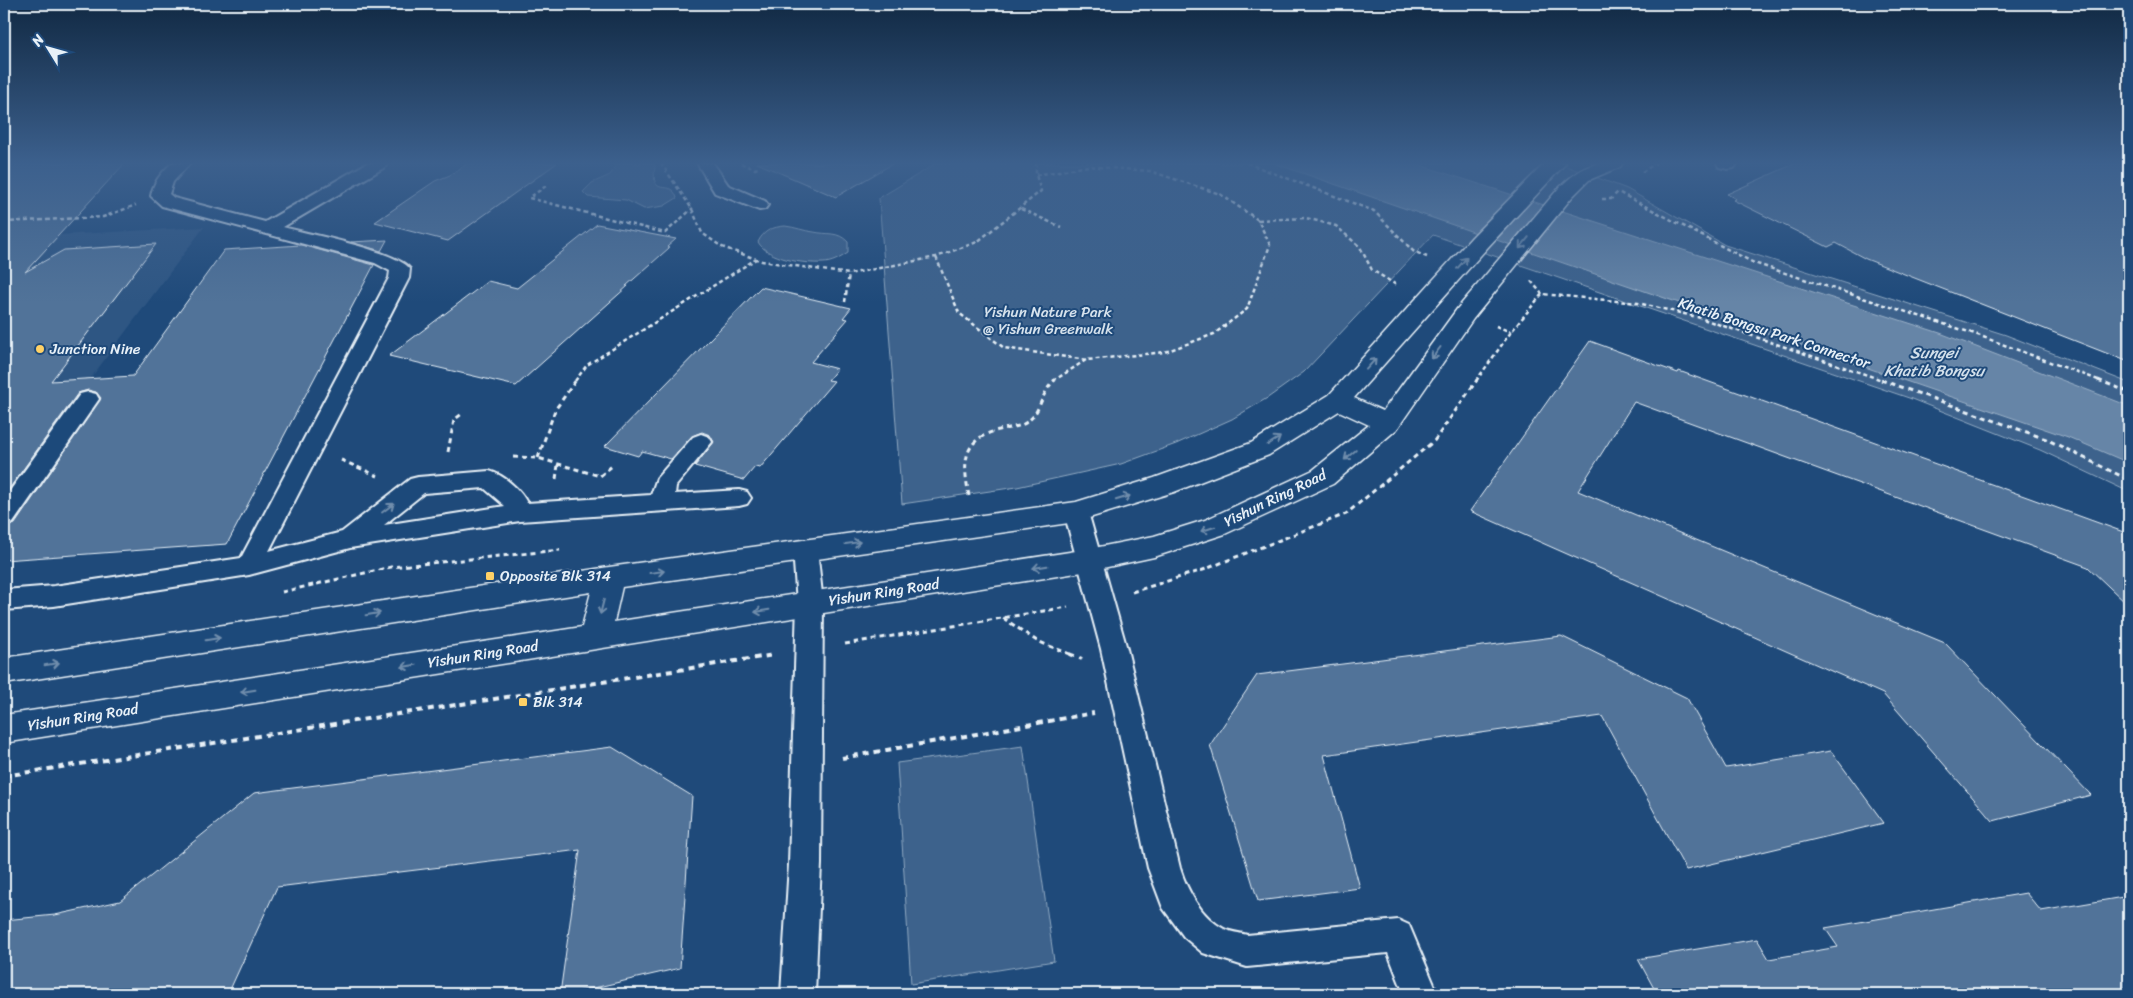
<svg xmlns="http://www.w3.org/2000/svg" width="2133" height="998" viewBox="0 0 2133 998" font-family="Sriracha,sans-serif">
	<rect width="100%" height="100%" fill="#1f4a7a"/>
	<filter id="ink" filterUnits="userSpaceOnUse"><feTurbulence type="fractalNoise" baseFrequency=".02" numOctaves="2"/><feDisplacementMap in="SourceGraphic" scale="10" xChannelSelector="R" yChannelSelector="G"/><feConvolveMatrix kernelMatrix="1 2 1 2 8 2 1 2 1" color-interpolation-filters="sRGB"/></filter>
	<g filter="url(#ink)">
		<!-- built -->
		<path fill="#2e5683" d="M204 227 4 494V238Z"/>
		<!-- green -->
		<path fill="#3c628c" stroke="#92aac2" d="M618 163H653L655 166C650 201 671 177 677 198L664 206 644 209 626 200 588 197 583 192 592 183 610 175Z
			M937 163H1558L1627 189 1725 245 2006 335 2129 383V492L2040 450 1909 398 1433 235 1304 372 1269 397 1232 419 1176 444 1121 464 1017 487 902 504 879 198Z
			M785 226C795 227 804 231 814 232 827 235 838 231 848 242V253C840 258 832 263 823 263 803 264 768 259 758 242 764 230 773 227 785 226Z
			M1023 746 1054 961 911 984 897 763Z"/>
		<!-- water -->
		<path fill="#6685a7" stroke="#9ab0c7" d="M1273 163H1414L1940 333 2129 406V463L2068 437Z"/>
		<!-- building -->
		<path fill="#517399" stroke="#e8f1f8" d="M4 163H125L25 272 64 250 156 244 51 381 133 376 224 250 301 245 374 265 227 544 4 560V528L15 524 101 398 96 392 88 390 78 393 4 496Z
			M468 163H557L448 241 375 222 435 181 450 175Z
			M757 163H894L836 197Z
			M1796 163H2129V362L1866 259 1836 243 1828 247 1733 200 1736 199 1727 194Z
			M597 224 676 239 667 247 669 248 626 286H628L516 386 389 356 488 281 517 288Z
			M387 240 381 251 351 242Z
			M761 287 851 308 843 318 848 319 811 362 837 369 828 380 834 381 760 468 755 467 744 480 695 466 714 442 710 435 702 432 692 436 671 459 642 451 638 456 605 446Z
			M1590 341 1678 373 1679 371 2129 534V606L2088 567 1634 402 1578 491 1945 643 2091 795 1993 821 1883 694 1470 511Z
			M1561 636 1687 698 1726 768 1831 751 1884 823 1686 870 1602 716 1324 755 1360 888 1258 901 1210 745 1257 675Z
			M612 747 692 796 680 968 568 994H560L580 850 277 887 228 994H4V920L55 915 120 901 254 793Z
			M2026 893 2041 911 2129 896V994H1657L1638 959 1757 939 1769 959 1838 947 1825 928Z"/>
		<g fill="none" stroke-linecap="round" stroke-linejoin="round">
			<!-- lane casing -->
			<g stroke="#e8f1f8" stroke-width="4">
				<path id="lane" d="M172 163H190L173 182 169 194 174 198 265 222 367 163H388L385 167 283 227C308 234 397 251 410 269L409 278 269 551 342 532 410 479 418 477 489 471C504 475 520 489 527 503L651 495 657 478 693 437 701 434 709 437 712 442 676 486 675 494 739 490 747 492 751 498 747 504 739 506 520 521 350 548 249 575 54 606 4 610V590L54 586 241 558 389 278 390 271 375 263 162 206 151 196C153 182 162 172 172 163ZM484 488 505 506 384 525 424 493Z
					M697 163H713L728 185 765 201 768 205 765 209 759 210 715 193Z
					M1717 163H1736L1737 164 1734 168 1728 169 1719 167Z
					M88 392 96 394 99 399 13 523 4 526V499L80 394Z
					M1076 503 1084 506 1088 512 1127 649 1180 868C1187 890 1201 917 1224 929 1230 932 1240 933 1247 935L1398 920 1409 925 1438 994H1404L1388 953 1247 967 1203 953 1184 937 1163 908 1148 868 1101 649 1064 512 1068 506Z
					M805 540 814 543 817 549 823 603 821 864 815 994H781L789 864 797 603 793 549 796 543Z"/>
			</g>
			<!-- secondary casing -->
			<g stroke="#e8f1f8" stroke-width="3">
				<path id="secondary" d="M1545 163H1566L1488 247 1354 398 1383 411 1457 309 1558 189C1579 168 1593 160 1623 163L1620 167 1589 180 1572 197 1473 319 1397 429 1333 484 1225 534 1154 557 1089 571 4 743V715L582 627 591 592 4 684V658L609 567 1076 502 1154 478 1251 443 1329 395 1472 237ZM1339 411 1369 425 1313 470 1205 520 1154 536 1089 549 614 622 622 587 1076 522 1174 492 1269 455Z"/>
			</g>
			<!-- path-far2 -->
			<path stroke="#e8f1f8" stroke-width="2.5" stroke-dasharray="4 3" stroke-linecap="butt" d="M661 163 692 209 702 233 722 247 762 261 849 274 936 257 977 242 1041 191 1036 175V163
				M741 163 755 169 760 167
				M1247 163 1374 211 1413 251 1427 257
				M1642 172 1656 163
				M546 186 529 198 665 233 693 208
				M1602 199H1611L1618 192 1754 263 1975 334 2101 381
				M1021 209 1061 227
				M1258 220 1306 218 1336 226 1360 247 1372 270 1398 286
				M4 222 103 217 136 205
				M936 257 959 313 1004 348 1087 360 1165 352 1214 334 1247 309 1270 245 1258 220 1220 194 1150 171 1088 166 1036 175
				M1531 281 1542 294
				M845 302 849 274
				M1496 326 1511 332
				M575 381 587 365 756 259
				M1053 381 1086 360
				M1476 381 1511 332 1542 294 1638 303 1697 317 1885 381"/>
			<!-- path-far1 -->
			<path stroke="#e8f1f8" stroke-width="3" stroke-dasharray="5 4" stroke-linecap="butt" d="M1881 380 2046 439 2129 480
				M2098 380 2129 392
				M448 452 454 420 463 413
				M513 457 538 458 600 476 612 466
				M538 458 555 410 576 380
				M341 460 378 476
				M556 479 558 465
				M969 496C963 464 961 439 999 430 1009 427 1020 428 1028 421 1041 412 1041 392 1055 380
				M282 592 391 567 560 550
				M1132 592 1203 570 1346 514 1434 441 1477 380
				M1003 618 1037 641 1072 655
				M845 644 1068 607"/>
			<!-- path -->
			<path stroke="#e8f1f8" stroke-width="4" stroke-dasharray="6 5" stroke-linecap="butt" d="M1069 654 1082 659
				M842 758 1094 713
				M4 776 774 655"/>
			<!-- lane -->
			<use href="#lane" fill="#1f4a7a" fill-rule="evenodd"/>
			<!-- secondary -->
			<use href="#secondary" fill="#1f4a7a" fill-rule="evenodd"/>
		</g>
		<!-- one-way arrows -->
		<defs><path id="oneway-shaft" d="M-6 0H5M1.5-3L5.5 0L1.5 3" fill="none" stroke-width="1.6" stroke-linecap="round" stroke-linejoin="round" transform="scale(1.25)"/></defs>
		<g stroke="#6f8dac">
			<use href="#oneway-shaft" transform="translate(1524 243) rotate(129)"/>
			<use href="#oneway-shaft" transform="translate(1462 263) rotate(-49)"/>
			<use href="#oneway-shaft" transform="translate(1436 353) rotate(127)"/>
			<use href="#oneway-shaft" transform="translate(1371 364) rotate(-48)"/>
			<use href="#oneway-shaft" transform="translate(1274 441) rotate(-32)"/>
			<use href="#oneway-shaft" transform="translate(1350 455) rotate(140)"/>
			<use href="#oneway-shaft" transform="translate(1123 498) rotate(-17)"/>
			<use href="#oneway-shaft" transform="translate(388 508) rotate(-37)"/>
			<use href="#oneway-shaft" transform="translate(1208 529) rotate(162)"/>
			<use href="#oneway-shaft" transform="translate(853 543) rotate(-8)"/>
			<use href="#oneway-shaft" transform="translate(1040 567) rotate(171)"/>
			<use href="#oneway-shaft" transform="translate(657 572) rotate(-8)"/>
			<use href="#oneway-shaft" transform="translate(602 607) rotate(104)"/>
			<use href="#oneway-shaft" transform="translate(762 611) rotate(170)"/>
			<use href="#oneway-shaft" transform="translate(373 614) rotate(-9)"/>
			<use href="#oneway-shaft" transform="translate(213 639) rotate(-9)"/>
			<use href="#oneway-shaft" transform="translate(52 664) rotate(-9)"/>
			<use href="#oneway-shaft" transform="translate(409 666) rotate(171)"/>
			<use href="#oneway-shaft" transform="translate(248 691) rotate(171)"/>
		</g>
	</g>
	<!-- sky -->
	<linearGradient id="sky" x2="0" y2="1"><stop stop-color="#112943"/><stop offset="0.54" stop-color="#3c608d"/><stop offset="1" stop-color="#3c608d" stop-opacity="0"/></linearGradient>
	<rect width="2133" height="302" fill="url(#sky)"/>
	<!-- markers -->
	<g fill="#ffd166" stroke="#1f4a7a" stroke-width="2">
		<circle cx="40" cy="349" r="5"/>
		<rect x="485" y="571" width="10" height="10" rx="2.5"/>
		<rect x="518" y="697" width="10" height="10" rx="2.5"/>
	</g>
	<g text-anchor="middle" stroke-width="4" stroke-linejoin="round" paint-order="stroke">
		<!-- park labels -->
		<g font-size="15" fill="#d7e3ed" stroke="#1f4a7a">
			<text x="1048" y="317">Yishun Nature Park<tspan x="1048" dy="17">@ Yishun Greenwalk</tspan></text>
		</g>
		<!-- street labels -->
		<g font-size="15" fill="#e8f1f8" stroke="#1f4a7a">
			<text transform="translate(1774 333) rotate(18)" y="5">Khatib Bongsu Park Connector</text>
			<text transform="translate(1275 498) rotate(-26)" y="5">Yishun Ring Road</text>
			<text transform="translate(884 592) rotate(-9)" y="5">Yishun Ring Road</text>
			<text transform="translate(483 654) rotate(-9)" y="5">Yishun Ring Road</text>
			<text transform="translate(83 717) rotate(-9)" y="5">Yishun Ring Road</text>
		</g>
		<!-- poi labels -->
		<g font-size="15" fill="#e8f1f8" stroke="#1f4a7a" text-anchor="start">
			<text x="50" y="354">Junction Nine</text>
			<text x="500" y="581">Opposite Blk 314</text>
			<text x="533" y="707">Blk 314</text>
		</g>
		<!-- water labels -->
		<g font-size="16" font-style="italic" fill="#d4e1ec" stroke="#1f4a7a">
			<text x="1934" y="358">Sungei<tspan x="1934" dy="18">Khatib Bongsu</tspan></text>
		</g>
	</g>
	<!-- margin -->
	<rect width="2133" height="998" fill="none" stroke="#1f4a7a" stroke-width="20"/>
	<rect x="10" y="10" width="2113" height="978" fill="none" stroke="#e8f1f8" stroke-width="2" filter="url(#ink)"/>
	<!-- north arrow -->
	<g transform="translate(48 48) rotate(307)" stroke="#1f4a7a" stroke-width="4" paint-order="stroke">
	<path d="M0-4L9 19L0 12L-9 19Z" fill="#e8f1f8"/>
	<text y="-8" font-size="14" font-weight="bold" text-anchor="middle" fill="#e8f1f8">N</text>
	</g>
</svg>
